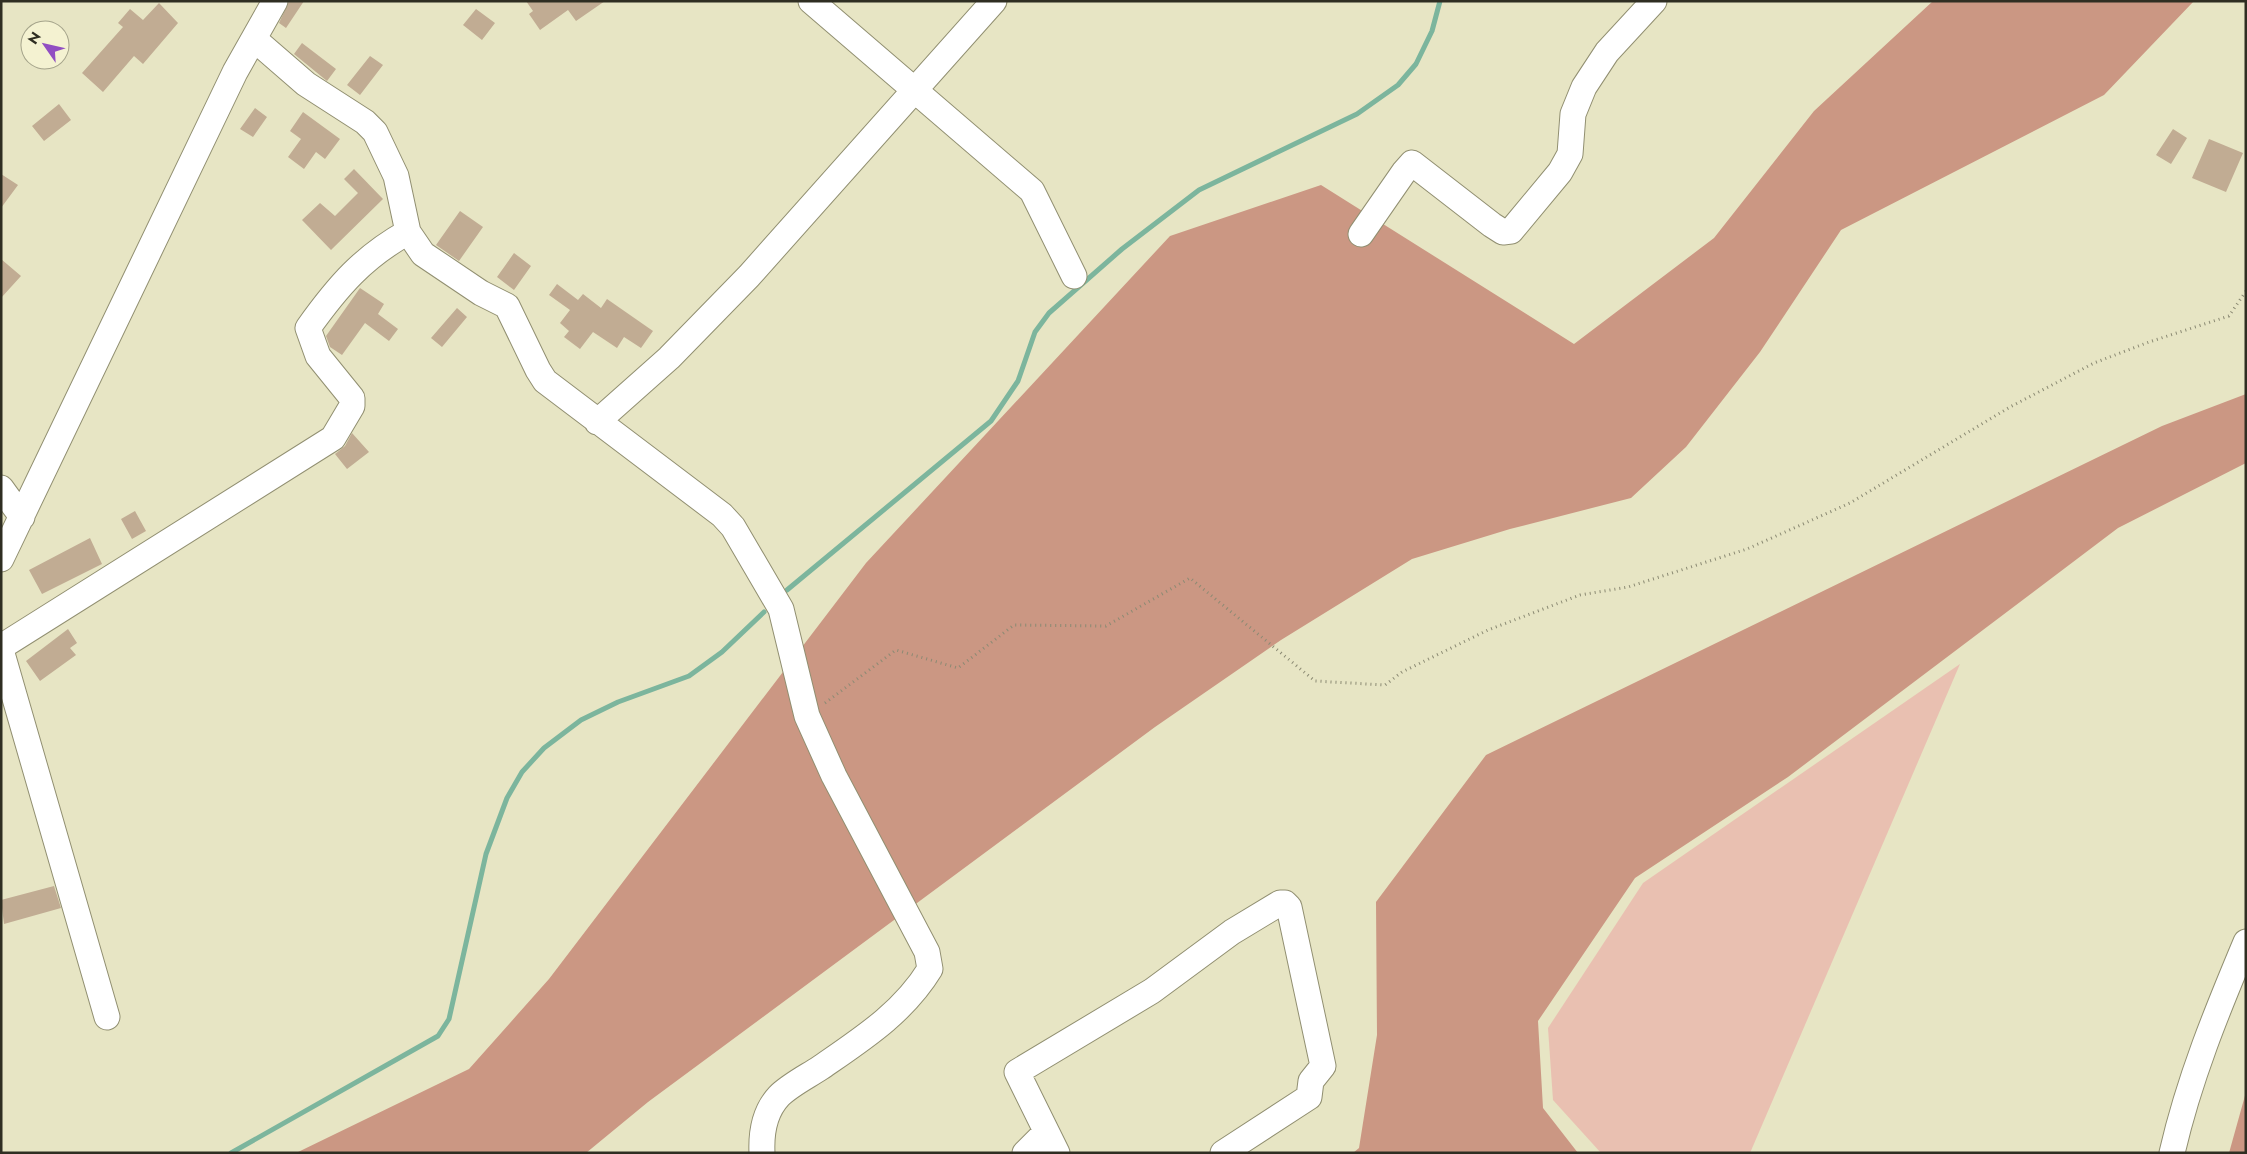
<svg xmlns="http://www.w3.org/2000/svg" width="2247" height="1154" viewBox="0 0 2247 1154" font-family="Jost,sans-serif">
	<rect width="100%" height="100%" fill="#e7e5c4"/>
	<!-- green -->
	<path fill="#e9c0b1" d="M1960 664 1750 1153H1601L1553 1100 1548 1028 1643 883Z"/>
	<!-- forest -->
	<path fill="#cb9783" d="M1933 1H2194L2104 95 1841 230 1760 352 1686 447 1631 498 1510 529 1412 559 1281 640 1155 727 648 1102 586 1153H296L469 1069 549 979 866 563 1170 236 1321 185 1574 344 1714 238 1814 111Z
		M2246 394V463L2118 528 1788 777 1635 878 1538 1021 1543 1108 1578 1153H1353L1359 1148 1377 1035 1376 902 1486 755 2162 426Z
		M2246 1092V1153H2229Z"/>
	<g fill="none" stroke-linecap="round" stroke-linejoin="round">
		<!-- stream -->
		<path stroke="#7cb59d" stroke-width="5" d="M787 590 991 421 1018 381 1035 332 1049 313 1122 249 1199 190 1357 114 1398 85 1416 64 1432 31 1440 1
			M231 1153 438 1036 449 1019 486 854 507 798 522 772 544 748 581 720 618 702 689 676 722 652 764 612"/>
	</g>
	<!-- building -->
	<path fill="#c1ac93" d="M289 1H304L286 28 279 23Z
		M526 1H605L576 21 568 10 540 30 529 14 533 11Z
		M159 3 178 23 143 64 134 56 103 92 82 73 123 27 118 23 130 9 143 20Z
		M476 9 495 23 482 40 463 25Z
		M302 43 336 69 327 81 294 54Z
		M370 56 383 65 360 95 347 85Z
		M59 104 71 120 44 141 32 126Z
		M255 108 267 117 253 137 240 129Z
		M303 112 340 139 325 159 316 152 304 169 288 157 301 139 290 131Z
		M2173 129 2187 138 2171 164 2156 155Z
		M2209 139 2243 153 2226 192 2192 178Z
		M354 169 383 199 331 250 302 220 320 203 335 216 358 193 344 179Z
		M1 174 18 185 1 208Z
		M460 211 483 227 459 261 436 245Z
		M514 253 531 266 514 290 497 277Z
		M1 259 21 276 1 298Z
		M557 284 578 300 583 294 601 308 607 299 653 331 641 348 624 337 617 348 593 332 580 349 564 337 569 331 560 323 570 310 549 295Z
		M360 288 384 304 378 314 398 329 389 341 365 323 342 355 330 347 326 336Z
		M457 308 467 317 442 347 431 338Z
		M352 433 369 452 347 469 335 454 345 446Z
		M135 511 146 531 132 539 121 519Z
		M90 538 102 564 42 594 29 570Z
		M68 629 77 643 70 648 76 655 40 681 26 661Z
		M54 886 61 908 4 924 1 900Z"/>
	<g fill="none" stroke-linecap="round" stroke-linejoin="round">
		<!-- minor casing -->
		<g stroke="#918f71" stroke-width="27">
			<path id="minor" d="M811 1 1032 191 1074 276
				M254 39 306 84 365 122 375 132 396 176 408 232 423 254 481 293 507 306 538 370 545 381 722 515 733 527 781 609 807 716 834 776 927 952 930 969C903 1013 862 1039 820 1068 808 1076 790 1085 779 1096 764 1112 761 1132 762 1153
				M1361 234 1404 172 1412 163 1492 225 1503 232 1511 231 1560 172 1570 154 1573 114 1584 87 1607 52 1654 1
				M597 422 669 358 749 276 994 1
				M1 488 22 517
				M1 559 235 72 275 1
				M1 647 333 438 352 406V398L318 356 308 328C338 286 363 257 408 232
				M1 650 107 1017
				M1025 1153 1046 1132
				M1057 1153 1017 1072 1152 991 1232 932 1280 903H1285L1289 907 1323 1066 1311 1081 1309 1097 1223 1153
				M2172 1153C2189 1079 2217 1011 2246 942"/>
		</g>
		<!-- path -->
		<path stroke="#8b8a73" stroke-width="3" stroke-dasharray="1 4" stroke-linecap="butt" d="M825 703 896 650 958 668 1014 625 1106 626 1190 578 1315 681 1385 685 1402 672 1488 630 1580 595 1628 587 1747 549 1850 503 2010 407 2094 363 2149 342 2229 316 2246 291"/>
		<!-- minor -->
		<use href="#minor" stroke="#fff" stroke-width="25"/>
	</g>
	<!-- border -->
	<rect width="2247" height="1154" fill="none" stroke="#2f2e22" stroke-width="5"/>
	<!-- north arrow -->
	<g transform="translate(45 45) rotate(304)"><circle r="24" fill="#f4f2d1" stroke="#a5a48b"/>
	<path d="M0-4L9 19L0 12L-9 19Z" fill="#914ec2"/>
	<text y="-8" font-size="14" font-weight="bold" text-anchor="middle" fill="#2f2e22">N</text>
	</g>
</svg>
